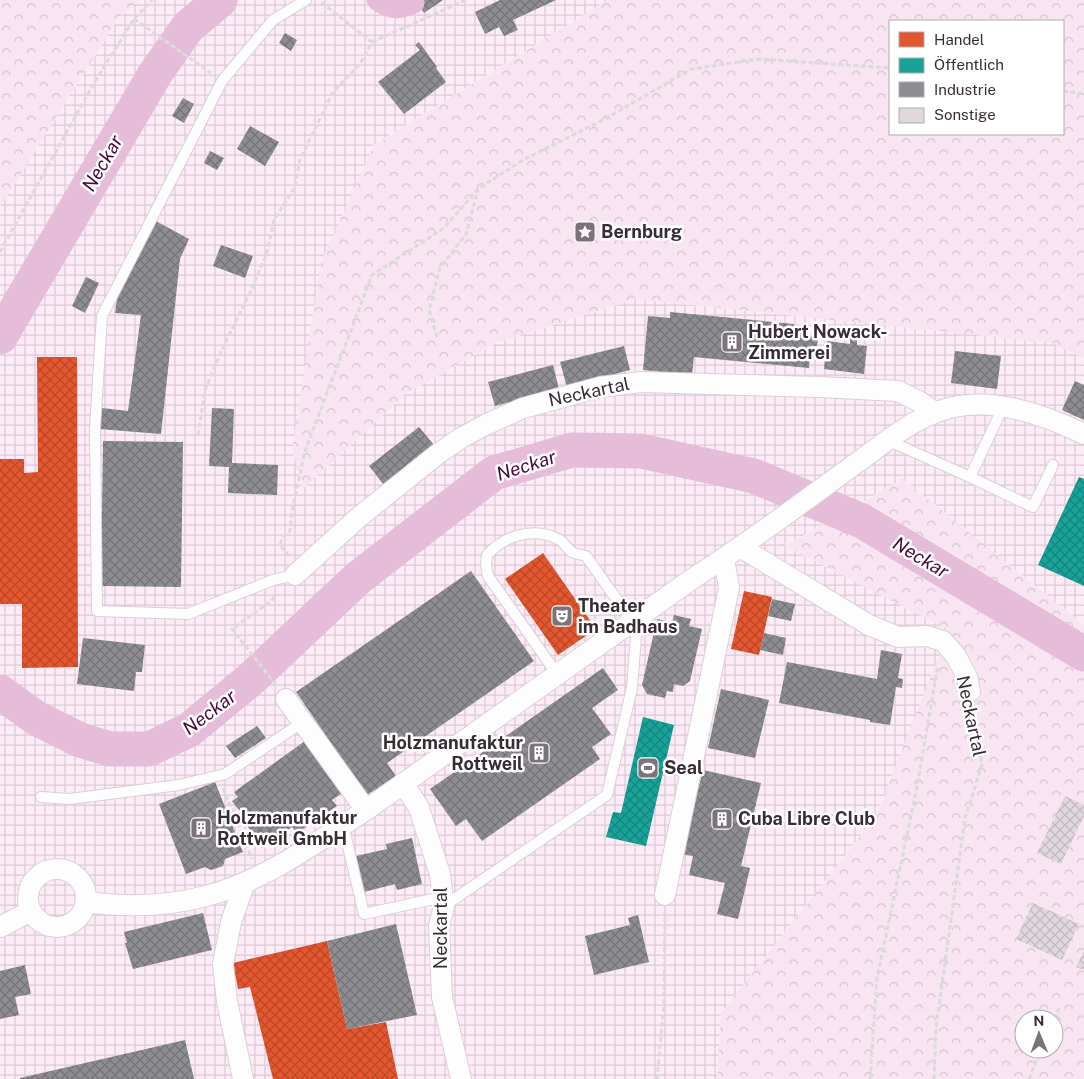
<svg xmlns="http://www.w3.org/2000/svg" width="1084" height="1079" viewBox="0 0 1084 1079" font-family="'Public Sans',sans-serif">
	<defs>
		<pattern id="industrial-grid" width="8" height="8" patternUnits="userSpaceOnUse" patternTransform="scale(1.25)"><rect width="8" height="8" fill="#fdecf7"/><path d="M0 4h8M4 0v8" fill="none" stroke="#dacbd4"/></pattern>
		<pattern id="forest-crowns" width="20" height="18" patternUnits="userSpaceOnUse" patternTransform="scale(1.25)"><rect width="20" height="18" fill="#f9e4f2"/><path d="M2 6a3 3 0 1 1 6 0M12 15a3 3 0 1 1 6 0" fill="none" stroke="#d6c4d0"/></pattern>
		<pattern id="shops-cross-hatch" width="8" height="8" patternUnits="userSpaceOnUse" patternTransform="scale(1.25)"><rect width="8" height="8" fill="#e4572e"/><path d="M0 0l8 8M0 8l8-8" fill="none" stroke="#ba4828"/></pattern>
		<pattern id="public-cross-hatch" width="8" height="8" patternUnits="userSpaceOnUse" patternTransform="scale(1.25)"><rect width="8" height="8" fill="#17a398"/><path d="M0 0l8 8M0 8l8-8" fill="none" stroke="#16857d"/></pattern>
		<pattern id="industry-cross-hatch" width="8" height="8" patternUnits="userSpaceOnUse" patternTransform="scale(1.25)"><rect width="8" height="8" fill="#8d8d92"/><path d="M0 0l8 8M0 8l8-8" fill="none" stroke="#747378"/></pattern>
		<pattern id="building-cross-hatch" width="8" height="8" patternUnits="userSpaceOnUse" patternTransform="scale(1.25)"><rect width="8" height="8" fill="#e1d8de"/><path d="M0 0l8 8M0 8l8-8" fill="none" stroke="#c2babf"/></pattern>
	</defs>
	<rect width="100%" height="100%" fill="#fbf4f9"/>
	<!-- industrial -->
	<path fill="url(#industrial-grid)" d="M140 0H608L373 145 303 488 407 393 496 343 635 299 1053 343 1084 358V625L903 479 790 543 782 544 950 630 876 816 721 1013 717 1079H0V207L118 19Z"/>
	<!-- forest -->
	<path fill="url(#forest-crowns)" fill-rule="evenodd" d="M0 0H140L118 19 0 207Z
		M608 0H1084V358L1052 343 635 299 496 343 407 393 303 489 292 449 321 262 374 145ZM1063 21V134H890V21Z
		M903 479 1084 625V1079H717L721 1013 876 816 949 630 781 544 791 543ZM1024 1019H1054V1049H1024Z"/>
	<!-- shops -->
	<path fill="url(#shops-cross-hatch)" d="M37 357H77L78 667 22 668V604H0V459H24V473L38 472Z
		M543 553 596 629 558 655 505 579Z
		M744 591 772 597 759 655 731 649Z
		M327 941 347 1029 386 1022 398 1079H273L250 987 238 989 233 963Z"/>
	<!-- public -->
	<path fill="url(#public-cross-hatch)" d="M1079 477 1084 479V586L1038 565Z
		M643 717 674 725 646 846 606 837 613 812 621 813Z"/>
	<!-- industry -->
	<path fill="url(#industry-cross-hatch)" d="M415 0H443L424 13Z
		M500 0H556L513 20 518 30 504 36 499 27 485 34 475 12Z
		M285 33 297 40 291 51 279 43Z
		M419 42 437 67 436 68 446 82 404 114 378 82 420 50 415 45Z
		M183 98 194 104 184 123 172 116Z
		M250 126 279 142 265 166 237 149Z
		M210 151 224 158 217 170 204 163Z
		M154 220 189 239 180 259 161 434 99 429 102 408 128 411 141 315 115 313 118 292Z
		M221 245 253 256 245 278 213 266Z
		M86 277 99 283 85 313 72 306Z
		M670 312 794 324 793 332 803 333 805 336 818 337 817 346H811L809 368 694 357 692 375 643 370 648 316 670 318Z
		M850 336H857V345L867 346 864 374 824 369 827 341 850 344Z
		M624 346 630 370 567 387 560 362Z
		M955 351 1001 356 997 389 951 383Z
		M553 365 559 389 495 406 488 382Z
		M1075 381 1084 385V420L1062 410Z
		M212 408 234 409 232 463 278 465 277 495 228 493 229 467 209 466Z
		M419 427 434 445 384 485 369 466Z
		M103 441 183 442 181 587 101 586Z
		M471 571 534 661 387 763 396 776 367 795 296 692Z
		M772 599 795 604 791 621 768 616Z
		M674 615 691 619 689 626 702 629 690 681 683 686 674 684 673 692 667 691 665 698 647 694 642 685 657 619 672 622Z
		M764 633 786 638 783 655 760 650Z
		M83 638 145 645 142 672H136L134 691 77 684Z
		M881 650 902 654 898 678 903 679 902 688 896 687 890 725 870 722V720L779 703 787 662 877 679Z
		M603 668 618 690 592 708 611 734 592 747 600 759 482 841 466 819 456 826 430 789Z
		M721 689 769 700 755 758 708 748Z
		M257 726 266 738 235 758 226 746Z
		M305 741 342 793 332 800 337 806 297 833 292 827 262 848 244 821 246 819 232 801 238 797 234 792Z
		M703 770 761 783 741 866 750 868 738 919 717 914 725 883 689 875 693 856 682 854Z
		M215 782 243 852 225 859 223 866 211 870 205 867 186 874 159 804Z
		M412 838 422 884 397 890 395 884 364 892 356 856 387 849 386 844Z
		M203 913 212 950 133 969 125 943H127L124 932Z
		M638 915 649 962 594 975 585 936 630 925 628 918Z
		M396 924 417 1015 347 1029 327 941Z
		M25 965 31 994 15 997 19 1015 0 1019V971Z
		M185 1040 194 1079H20V1078Z"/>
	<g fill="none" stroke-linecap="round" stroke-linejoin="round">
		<!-- canal -->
		<path stroke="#e5bdd9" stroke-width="21" d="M377 0C393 10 397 10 414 3"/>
		<!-- river -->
		<path stroke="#e5bdd9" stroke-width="35" d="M0 337 155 74 188 27 220 0
			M0 692 36 718 80 740 110 749H149L189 730 252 678 358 578 494 473 572 450 641 451 754 476 862 521 1084 654"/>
	</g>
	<!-- building -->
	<path fill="url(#building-cross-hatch)" d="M1065 796 1084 805V816L1061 864 1037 853Z
		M1033 903 1079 924 1062 960 1016 939Z
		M1084 951V970L1076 967Z"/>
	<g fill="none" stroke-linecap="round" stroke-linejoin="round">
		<!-- service casing -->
		<g stroke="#dad0d7" stroke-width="12">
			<path id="service" d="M889 441 970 477 1003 407
				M970 477 1033 507 1053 465
				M295 575 273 580 188 614 97 611 95 428 102 316 222 81 273 20 306 0
				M41 797 70 799 179 785 225 774 303 722
				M343 825 364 914 443 897
				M444 906 607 795 632 688 636 636 632 621 586 556C582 555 578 554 574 553 568 551 565 543 560 540 535 526 505 535 487 555L486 565 488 576 557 674"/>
		</g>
		<!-- minor casing -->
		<g stroke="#dad0d7" stroke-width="22">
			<path id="minor" d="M740 547 869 625 898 637 927 636 943 641 956 656 967 677 970 692
				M295 575 359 517 439 453 461 438 485 425 523 408 600 387 641 382 819 387 898 391 920 402 934 412
				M286 699 366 810
				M403 783 419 808 440 874 444 906 439 926 442 997 461 1079
				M28 898a29 29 0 1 1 58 0a29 29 0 1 1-58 0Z
				M665 895 729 588 724 559
				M85 902C125 907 166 907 206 896 264 881 316 843 366 810L692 579C747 544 799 505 851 467 884 444 918 412 959 406 1001 399 1047 416 1084 434
				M0 927 31 911
				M243 1079 227 1001 223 964 231 922 245 882"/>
		</g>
		<!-- path -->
		<path stroke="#dcdadc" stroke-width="3" stroke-dasharray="5 2.5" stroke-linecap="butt" d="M134 19 211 73
			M372 42 466 0
			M1063 91 1084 94
			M0 252 94 83 134 19 152 0
			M437 337 429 310 440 268 466 234 478 190
			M198 435 205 390 224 345 249 295 267 253 274 220 295 187 300 159 333 92 360 64 372 42 321 2
			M289 556 280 545 283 537 290 531 293 506 305 451 372 275 444 228 478 189 523 160 605 119 691 69 759 59 890 68
			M276 685 232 629 270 602 276 595
			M223 788 252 859
			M1054 1019 1059 1008
			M657 1079 664 1005 665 912
			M870 1079 877 978 915 797 938 666
			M934 1079 936 1028 965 818 982 765 973 710
			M1029 1079 1041 1049"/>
		<!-- service -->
		<use href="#service" stroke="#fefdfe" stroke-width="10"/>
		<!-- minor -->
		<use href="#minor" stroke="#fefdfe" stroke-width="20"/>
	</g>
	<!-- icons -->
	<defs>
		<g id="sight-square" transform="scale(1.125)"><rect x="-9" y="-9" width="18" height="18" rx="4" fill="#7c7279" stroke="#fff"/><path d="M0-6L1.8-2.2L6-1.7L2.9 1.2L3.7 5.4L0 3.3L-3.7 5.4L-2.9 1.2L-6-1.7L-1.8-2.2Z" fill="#fff"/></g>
		<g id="building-square" transform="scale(1.125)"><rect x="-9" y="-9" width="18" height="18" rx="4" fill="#7c7279" stroke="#fff"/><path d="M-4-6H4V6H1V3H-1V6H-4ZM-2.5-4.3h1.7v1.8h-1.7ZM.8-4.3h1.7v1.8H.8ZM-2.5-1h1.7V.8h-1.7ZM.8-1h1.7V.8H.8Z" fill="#fff"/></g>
		<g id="theatre-square" transform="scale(1.125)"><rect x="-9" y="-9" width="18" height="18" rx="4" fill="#7c7279" stroke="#fff"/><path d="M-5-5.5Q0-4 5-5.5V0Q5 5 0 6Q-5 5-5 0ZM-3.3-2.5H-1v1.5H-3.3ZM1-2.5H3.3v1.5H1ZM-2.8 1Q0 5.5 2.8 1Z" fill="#fff"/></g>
		<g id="stadium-square" transform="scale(1.125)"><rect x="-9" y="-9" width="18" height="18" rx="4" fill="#7c7279" stroke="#fff"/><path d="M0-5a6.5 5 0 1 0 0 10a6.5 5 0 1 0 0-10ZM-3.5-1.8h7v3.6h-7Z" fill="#fff"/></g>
	</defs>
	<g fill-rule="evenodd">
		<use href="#sight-square" x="585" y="232"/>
		<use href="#building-square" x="732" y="342"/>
		<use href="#theatre-square" x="562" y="616"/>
		<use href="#building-square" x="539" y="753"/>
		<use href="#stadium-square" x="648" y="768"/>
		<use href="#building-square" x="722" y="819"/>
		<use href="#building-square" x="201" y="828"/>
	</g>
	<g text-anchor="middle" stroke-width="5" stroke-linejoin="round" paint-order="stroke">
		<!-- poi labels -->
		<g font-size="18" font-weight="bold" fill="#382c34" stroke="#fff" text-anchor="start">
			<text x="601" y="238">Bernburg</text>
			<text x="748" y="338">Hubert Nowack-<tspan x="748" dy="21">Zimmerei</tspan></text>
			<text x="578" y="612">Theater<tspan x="578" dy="21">im Badhaus</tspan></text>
			<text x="523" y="749" text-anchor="end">Holzmanufaktur<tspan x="523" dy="21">Rottweil</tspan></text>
			<text x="664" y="774">Seal</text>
			<text x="217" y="824">Holzmanufaktur<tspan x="217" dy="21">Rottweil GmbH</tspan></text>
			<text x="738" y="825">Cuba Libre Club</text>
		</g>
		<!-- street labels -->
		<g font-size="18" fill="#382c34" stroke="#fff">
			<text transform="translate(589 392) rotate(-12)" y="6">Neckartal</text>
			<text transform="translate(971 716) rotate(78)" y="6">Neckartal</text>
			<text transform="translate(441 928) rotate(-90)" y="6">Neckartal</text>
		</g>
		<!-- water labels -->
		<g font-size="19" font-style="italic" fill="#48083b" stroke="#fff">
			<text transform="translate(102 163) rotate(-60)" y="7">Neckar</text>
			<text transform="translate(526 465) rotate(-18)" y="7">Neckar</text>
			<text transform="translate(921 557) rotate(31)" y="7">Neckar</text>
			<text transform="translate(209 712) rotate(-37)" y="7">Neckar</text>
		</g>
	</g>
	<!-- legend -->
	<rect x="889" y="20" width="175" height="115" fill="#ffffff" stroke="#afabae"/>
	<rect x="899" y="32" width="25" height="15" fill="#e4572e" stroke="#afabae"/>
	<text x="934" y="45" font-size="15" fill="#382c34">Handel</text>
	<rect x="899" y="58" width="25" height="15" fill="#17a398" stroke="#afabae"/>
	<text x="934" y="70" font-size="15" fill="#382c34">Öffentlich</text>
	<rect x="899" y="82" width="25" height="15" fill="#8d8d92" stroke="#afabae"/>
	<text x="934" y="95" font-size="15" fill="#382c34">Industrie</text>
	<rect x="899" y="108" width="25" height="15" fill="#e1d8de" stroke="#afabae"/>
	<text x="934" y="120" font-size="15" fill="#382c34">Sonstige</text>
	<!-- north arrow -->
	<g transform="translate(1039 1034) rotate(359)"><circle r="24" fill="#ffffff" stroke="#afabae"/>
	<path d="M0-4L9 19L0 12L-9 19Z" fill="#7c7279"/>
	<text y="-8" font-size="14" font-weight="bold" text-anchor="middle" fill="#382c34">N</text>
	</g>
</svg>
